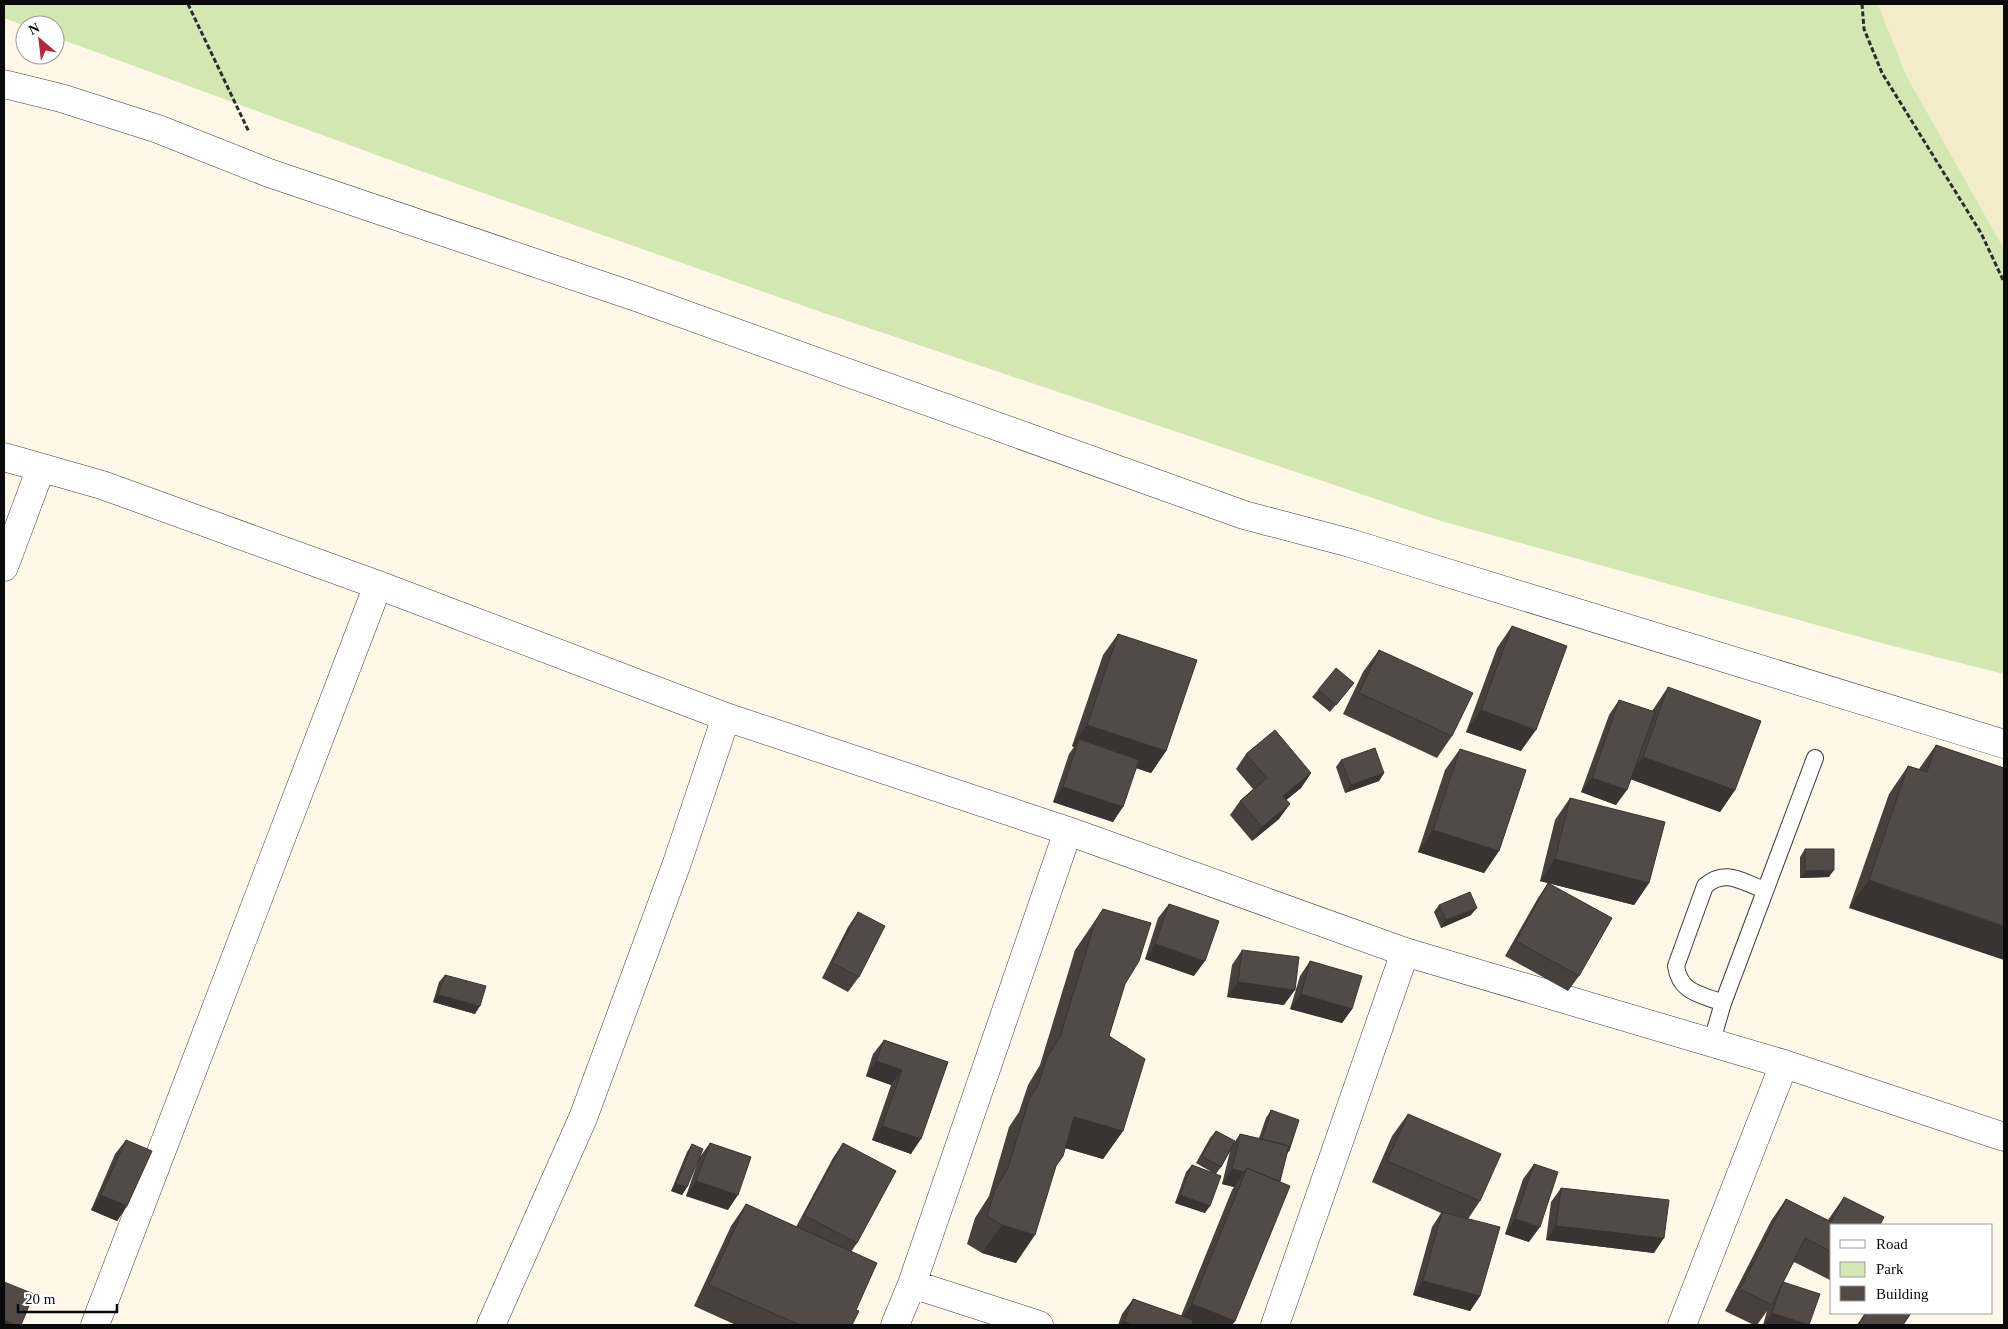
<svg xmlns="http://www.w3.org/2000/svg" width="2008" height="1329" viewBox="0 0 2008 1329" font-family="Georgia,serif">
	<rect width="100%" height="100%" fill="#fff8e8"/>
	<!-- farmland -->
	<path fill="#f3ecc9" d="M1878 4H2004V249L1906 75Z"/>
	<!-- green -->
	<path fill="#d3e7b3" d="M4 4H1878L1906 75 2004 249V674L1885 644 1441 521 821 312 401 164 55 37V25L25 26 4 18Z"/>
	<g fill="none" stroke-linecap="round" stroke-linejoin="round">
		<!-- service casing -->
		<g stroke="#3d3d3d" stroke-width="18">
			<path id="service" d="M1723 1003C1700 994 1680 993 1676 966L1705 886C1725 868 1742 882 1765 890
				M1711 1044 1723 1003 1815 758"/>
		</g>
		<!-- minor casing -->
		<g stroke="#3d3d3d" stroke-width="29">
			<path id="minor" d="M4 84 61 98 158 129 269 173 639 298 1244 515 1350 543 2004 744
				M4 457 102 485 378 585 726 717 1068 831 1405 952 1784 1064 2004 1137
				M4 567 41 468
				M912 1284 1039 1325
				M95 1325 378 585
				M491 1325 583 1118 677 863 726 717
				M895 1325 912 1284 1068 831
				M1275 1325 1405 952
				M1682 1325 1784 1064"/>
		</g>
		<!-- path -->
		<path stroke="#2c2c2c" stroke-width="3" stroke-dasharray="5 2.5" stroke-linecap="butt" d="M188 4 249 132
			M1862 4 1864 29 1882 73 1981 233 2004 282"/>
		<!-- service -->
		<use href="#service" stroke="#fff" stroke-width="16"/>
		<!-- minor -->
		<use href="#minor" stroke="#fff" stroke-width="28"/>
	</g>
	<!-- wall -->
	<path fill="#47403d" d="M1512 626 1521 751 1466 732 1497 648Z
		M1118 634 1166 751 1151 773 1136 768 1113 822 1053 802 1069 754 1074 747 1072 746 1103 655Z
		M1379 650 1452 736 1437 758 1343 714 1363 672Z
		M1668 687 1735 790 1720 812 1631 779 1616 805 1581 792 1609 715 1619 700 1652 711Z
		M1318 690H1348L1330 712 1312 697Z
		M1936 745 2004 768 1849 908 1889 794 1908 766 1919 769Z
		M1460 749 1499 851 1484 873 1418 852 1445 770Z
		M1246 754 1311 773 1301 788 1286 800 1279 819 1252 841 1230 815 1240 801 1253 789 1236 769Z
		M1341 760 1384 773 1379 781 1345 793 1336 767Z
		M1570 798 1649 883 1634 905 1540 881 1555 820Z
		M1805 849 1829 877 1800 878V857Z
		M1548 883 1579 976 1568 991 1505 956 1538 898Z
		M1169 904 1194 976 1145 959 1158 918Z
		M1439 905 1471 915 1441 928 1434 912Z
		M1103 909 1125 984 1109 1036 1123 1131 1103 1159 1065 1148 1056 1166 1016 1263 982 1253 967 1244 975 1218 989 1196 1009 1127 1019 1112 1028 1085 1040 1065 1075 950Z
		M858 912 859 977 848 992 822 978 848 927Z
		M1242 950 1284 1005 1227 997 1232 965Z
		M1310 961 1352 1009 1342 1023 1290 1009 1300 976Z
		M445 975 475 1014 433 1002 439 982Z
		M884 1040 948 1062 911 1154 872 1140 891 1085 866 1076 873 1054Z
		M1271 1110 1289 1151 1287 1153 1280 1182 1235 1321 1232 1325H1118L1122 1314 1133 1299 1181 1316 1232 1190 1234 1187 1222 1184 1230 1151 1221 1167 1216 1174 1205 1213 1175 1203 1186 1172 1192 1165 1215 1174 1196 1163 1210 1138 1216 1131 1234 1143 1240 1134 1259 1138 1266 1118Z
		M1408 1114 1480 1201 1468 1219 1480 1296 1470 1311 1413 1295 1432 1227 1441 1213 1372 1182 1392 1136Z
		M126 1140 127 1206 117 1221 91 1210 115 1154Z
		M710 1143 728 1210 686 1196 699 1158Z
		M843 1143 857 1243 851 1252 856 1310 852 1325H736L694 1306 731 1226 746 1204 796 1227 833 1158Z
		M692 1144 687 1187 682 1195 671 1191 687 1152Z
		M1534 1164 1529 1242 1505 1234 1523 1179Z
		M1561 1188 1654 1253 1546 1240 1551 1202Z
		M1844 1197 1832 1225V1277L1830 1280 1794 1262 1783 1282 1809 1325H1763L1767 1311 1757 1325H1754L1725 1311 1771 1221 1786 1199 1828 1220Z
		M1865 1313H1911L1903 1325H1857Z"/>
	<!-- shaded-wall -->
	<path fill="#393432" d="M1481 710 1536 730 1521 751 1466 732Z
		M1087 725 1166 751 1151 773 1076 748 1079 739 1074 747 1072 746Z
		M1643 757 1735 790 1720 812 1627 778Z
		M1311 773 1301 788 1273 811 1283 796Z
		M1384 773 1379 781 1345 793 1351 785Z
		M1592 778 1627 790 1616 805 1581 792Z
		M1063 787 1123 807 1113 822 1053 802Z
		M1290 804 1279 819 1252 841 1262 827Z
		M1433 830 1499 851 1484 873 1418 852Z
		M1555 859 1649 883 1634 905 1540 881Z
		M1834 870 1829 877 1800 878 1805 871Z
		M1869 880 2004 926V960L1849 908Z
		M1477 908 1471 915 1441 928 1446 920Z
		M1155 944 1205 961 1194 976 1145 959Z
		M1238 982 1295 990 1284 1005 1227 997Z
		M1301 994 1352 1009 1342 1023 1290 1009Z
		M438 995 480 1006 475 1014 433 1002Z
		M876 1061 902 1070 891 1085 866 1076Z
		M1074 1117 1123 1131 1103 1159 1055 1145Z
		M882 1126 921 1139 911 1154 872 1140Z
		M1232 1169 1244 1172 1234 1187 1222 1184Z
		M696 1181 738 1195 728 1210 686 1196Z
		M676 1184 687 1187 682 1195 671 1191Z
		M101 1195 127 1206 117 1221 91 1210Z
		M1180 1195 1210 1206 1205 1213 1175 1203Z
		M1515 1219 1540 1227 1529 1242 1505 1234Z
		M1002 1225 1035 1235 1016 1263 982 1253Z
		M1556 1226 1664 1238 1654 1253 1546 1240Z
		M1423 1281 1480 1296 1470 1311 1413 1295Z
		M1192 1304 1235 1321 1232 1325H1177Z
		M1772 1313 1808 1325H1764Z
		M4 1320 16 1325H4Z
		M1124 1322 1133 1325H1122Z"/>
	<!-- building -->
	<path fill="#524a47" stroke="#393432" d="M1512 626 1567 646 1536 730 1481 710Z
		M1118 634 1197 660 1166 751 1087 725Z
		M1379 650 1473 693 1452 736 1359 693Z
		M1336 668 1354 683 1336 705 1318 690Z
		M1668 687 1761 721 1735 790 1643 757Z
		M1619 700 1655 712 1627 790 1592 778Z
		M1275 730 1311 773 1283 796 1290 804 1262 827 1240 801 1267 778 1246 754Z
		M1079 739 1139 760 1123 807 1063 787Z
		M1936 745 2004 768V926L1869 880 1908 766 1927 772Z
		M1375 748 1384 773 1351 785 1341 760Z
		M1460 749 1526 770 1499 851 1433 830Z
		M1570 798 1665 822 1649 883 1555 859Z
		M1805 849H1834V870L1805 871Z
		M1548 883 1612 918 1579 976 1516 941Z
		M1470 892 1477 908 1446 920 1439 905Z
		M1169 904 1219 921 1205 961 1155 944Z
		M1103 909 1151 923 1139 961 1125 984 1109 1036 1145 1059 1123 1131 1074 1117 1063 1156 1056 1166 1035 1235 1002 1225 987 1216 995 1190 1008 1168 1029 1099 1038 1085 1047 1057 1060 1037 1095 922Z
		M858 912 885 926 859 977 832 963Z
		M1242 950 1299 957 1295 990 1238 982Z
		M1310 961 1362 976 1352 1009 1301 994Z
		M445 975 486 986 480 1006 438 995Z
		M884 1040 948 1062 921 1139 882 1126 902 1070 876 1061Z
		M1271 1110 1299 1120 1289 1151H1288L1289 1146 1262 1139Z
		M1408 1114 1501 1154 1480 1201 1387 1161Z
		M1216 1131 1235 1141 1221 1167 1202 1156Z
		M1240 1134 1289 1146 1280 1181 1273 1179 1247 1168 1244 1172 1232 1169Z
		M126 1140 152 1151 127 1206 101 1195Z
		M710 1143 751 1157 738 1195 696 1181Z
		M843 1143 896 1171 857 1243 804 1215Z
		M692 1144 703 1149 687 1187 676 1184Z
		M1534 1164 1558 1172 1540 1227 1515 1219Z
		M1192 1165 1221 1176 1210 1206 1180 1195Z
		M1247 1168 1290 1186 1235 1321 1192 1304Z
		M1561 1188 1669 1200 1664 1238 1556 1226Z
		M1844 1197 1884 1217 1880 1225H1832V1252L1805 1238 1772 1305 1740 1289 1786 1199 1831 1222Z
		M746 1204 877 1263 856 1310 859 1311 852 1325H800L709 1285Z
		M1442 1212 1500 1227 1480 1296 1423 1281Z
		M4 1282 34 1294 21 1325H16L4 1320Z
		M1783 1282 1820 1294 1809 1325 1772 1313 1781 1287Z
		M1133 1299 1193 1320 1192 1325H1133L1124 1322Z
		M1866 1313H1911L1903 1325H1858Z"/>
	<!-- border -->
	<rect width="2008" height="1329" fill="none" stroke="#0a0a0a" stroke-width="10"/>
	<!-- legend -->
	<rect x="1830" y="1224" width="162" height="90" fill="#ffffff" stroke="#9d9d9d"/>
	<rect x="1840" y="1240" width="25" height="8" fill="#ffffff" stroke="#9d9d9d"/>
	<text x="1876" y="1249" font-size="15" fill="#0a0a0a">Road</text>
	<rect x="1840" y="1262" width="25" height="15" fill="#d3e7b3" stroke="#9d9d9d"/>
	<text x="1876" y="1274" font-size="15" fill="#0a0a0a">Park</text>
	<rect x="1840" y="1286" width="25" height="15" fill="#524a47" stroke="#9d9d9d"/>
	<text x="1876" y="1299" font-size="15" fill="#0a0a0a">Building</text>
	<!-- north arrow -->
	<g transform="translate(40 40) rotate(332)"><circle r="24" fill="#ffffff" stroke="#9d9d9d"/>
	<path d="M0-4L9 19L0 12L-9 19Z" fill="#b6263a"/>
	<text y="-8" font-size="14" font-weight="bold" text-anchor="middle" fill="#0a0a0a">N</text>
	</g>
	<!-- scale -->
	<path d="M18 1304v8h99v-8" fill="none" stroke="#0a0a0a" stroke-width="2.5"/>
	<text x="25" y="1304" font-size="15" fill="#0a0a0a" stroke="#ffffff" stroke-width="4" paint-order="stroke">20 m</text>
</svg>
